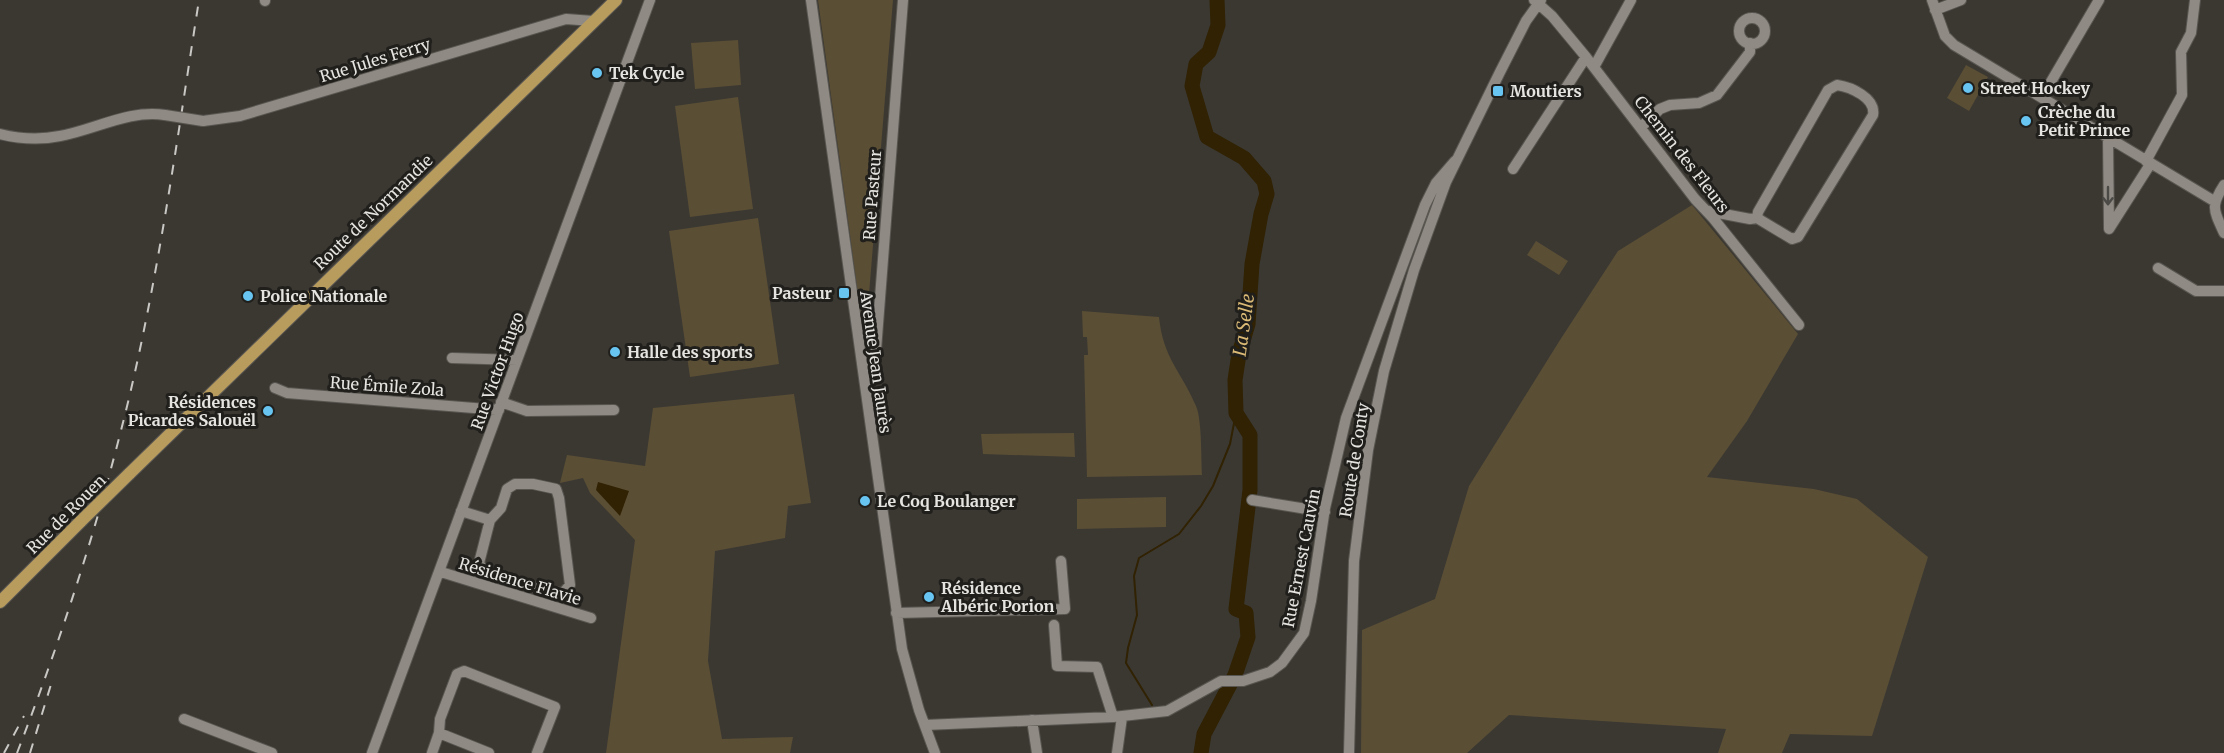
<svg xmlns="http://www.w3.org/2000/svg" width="2224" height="753" viewBox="0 0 2224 753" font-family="Merriweather,serif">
	<rect width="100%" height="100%" fill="#3b3832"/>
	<!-- green -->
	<path fill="#5a4e35" d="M818 0H893L867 319 870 320 869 329 863 330Z
		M738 40 741 85 695 89 691 43Z
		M1966 65 1988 77 1969 111 1947 98Z
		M738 97 753 209 690 217 675 106Z
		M1692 205 1798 334 1747 421 1707 477 1814 489 1857 499 1928 557 1872 736 1790 734 1782 753H1718L1726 729 1509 715 1467 753H1361L1362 630 1435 599 1469 486 1560 340 1618 251Z
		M758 218 779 364 690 377 669 231Z
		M1536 241 1568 261 1559 275 1527 255Z
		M1082 311 1159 317C1163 358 1181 371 1196 406 1202 419 1201 459 1202 475L1087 477 1084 355H1088L1087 337H1083Z
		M794 394 811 503 788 506 785 538 715 551 708 661 722 739 793 737 790 753H606L635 540 590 493 583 478 560 483 567 455 645 466 653 408Z
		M1074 433 1075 457 983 454 981 434Z
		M1166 497V527L1077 529V499Z"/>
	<!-- water -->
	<path fill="#302202" d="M598 482 629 491 620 516 596 490Z"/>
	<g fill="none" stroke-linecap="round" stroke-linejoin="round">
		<!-- stream -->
		<path stroke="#302202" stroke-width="2" d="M1152 705 1126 663 1128 648 1137 615 1134 576 1139 558 1179 534 1201 506 1213 486 1230 444 1236 413"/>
		<!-- river -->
		<path stroke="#302202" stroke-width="15" d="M1201 753 1204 734 1235 675 1248 637 1246 613 1236 609 1250 490V435L1236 413 1235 380 1239 354 1248 324 1252 264 1261 214 1267 194 1264 181 1244 158 1207 137 1192 86 1196 64 1209 52 1218 25 1217 0"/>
		<!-- minor casing -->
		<g stroke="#595651" stroke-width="12">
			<path id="minor" d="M265 0V1
				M811 0 902 649 919 710 935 753
				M1534 0 1552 16 1586 57 1695 199 1713 218 1799 325
				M1932 0 1945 36 1954 45 2214 201
				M1935 10 1961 0
				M1739 31a13 13 0 1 1 26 0a13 13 0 1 1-26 0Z
				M1594 67 1631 0
				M1837 85C1851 87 1876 98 1873 115L1798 237 1792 239 1757 218 1758 212 1828 90Z
				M2042 97 2099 0
				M203 121 240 116 566 19 593 21
				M1641 127 1660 109 1670 105 1699 103 1717 95 1750 52V43
				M0 134C20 139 40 140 60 136 94 130 130 109 165 115
				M2108 138 2109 229 2151 163
				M2146 161 2182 95 2181 52 2191 33 2195 0
				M1513 169 1586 57
				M2224 185C2210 206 2214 211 2224 233
				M1708 211 1750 219 1757 218
				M2158 268 2196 291H2224
				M452 358 517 360
				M275 388 287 393 499 410
				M866 389 876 350 903 0
				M501 402 527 411 614 410
				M515 484H533L556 489 559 498 570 585 563 593 551 592 484 572 479 563 490 520 501 508 507 489Z
				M1252 500 1325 512
				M461 511 490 520
				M441 572 591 618
				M896 613 1065 609 1061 561
				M1054 625 1057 666 1097 667 1113 717
				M184 719 272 753
				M1032 720 1037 753
				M925 725 1113 717 1167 711 1221 681H1243L1270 672 1282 663 1304 633 1311 601 1325 508 1346 418 1425 205 1436 183 1455 161
				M439 733 489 753
				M372 753 650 0
				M432 753 439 733 440 719 457 674 464 671 555 707 537 753
				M1117 753 1122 717
				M1349 753 1354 561 1368 450 1384 371 1414 270 1446 182 1500 72 1526 21 1541 0"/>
		</g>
		<!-- major casing -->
		<g stroke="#595651" stroke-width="14">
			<path id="major" d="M129 474 616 0
				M0 602 81 521"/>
		</g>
		<!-- minor -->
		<use href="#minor" stroke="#8f8b84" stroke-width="10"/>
		<!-- major -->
		<use href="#major" stroke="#b89c5e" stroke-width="12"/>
		<!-- rail -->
		<path stroke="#cac8c4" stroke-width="2" stroke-dasharray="10 10" stroke-linecap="butt" d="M4 753 24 716
			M17 753C62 637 100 519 129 398 160 267 178 133 199 0
			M30 753 53 678"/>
		<!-- minor-bridge casing -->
		<g stroke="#595651" stroke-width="12" stroke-linecap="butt">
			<path id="minor-bridge" d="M165 115 203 121"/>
		</g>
		<!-- major-bridge casing -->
		<g stroke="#595651" stroke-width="14" stroke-linecap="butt">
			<path id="major-bridge" d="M81 521 129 474"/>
		</g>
		<!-- minor-bridge -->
		<use href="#minor-bridge" stroke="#8f8b84" stroke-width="10"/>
		<!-- major-bridge -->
		<use href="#major-bridge" stroke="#b89c5e" stroke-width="12"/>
	</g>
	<!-- one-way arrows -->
	<defs><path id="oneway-shaft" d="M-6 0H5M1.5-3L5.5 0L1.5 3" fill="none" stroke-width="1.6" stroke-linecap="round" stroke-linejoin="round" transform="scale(1.5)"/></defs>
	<use stroke="#4c4a46" href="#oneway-shaft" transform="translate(2108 196) rotate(90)"/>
	<!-- markers -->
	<g fill="#68c4f0" stroke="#201f1c" stroke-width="2">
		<circle cx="597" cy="73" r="6"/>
		<circle cx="1968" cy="88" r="6"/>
		<rect x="1492" y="85" width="12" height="12" rx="3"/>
		<circle cx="2026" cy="121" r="6"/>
		<rect x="838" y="287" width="12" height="12" rx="3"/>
		<circle cx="248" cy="296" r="6"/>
		<circle cx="615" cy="352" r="6"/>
		<circle cx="268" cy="411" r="6"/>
		<circle cx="865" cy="501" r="6"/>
		<circle cx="929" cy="597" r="6"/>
	</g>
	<g text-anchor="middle" stroke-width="6" stroke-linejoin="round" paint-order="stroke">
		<!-- street labels -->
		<g font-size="16" fill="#e6e4e0" stroke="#201f1c">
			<text transform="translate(375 60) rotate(-17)" y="6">Rue Jules Ferry</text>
			<text transform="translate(1682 154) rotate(52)" y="6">Chemin des Fleurs</text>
			<text transform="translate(872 195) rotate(-86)" y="6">Rue Pasteur</text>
			<text transform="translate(373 212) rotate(-44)" y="6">Route de Normandie</text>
			<text transform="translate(876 362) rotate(82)" y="6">Avenue Jean Jaurès</text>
			<text transform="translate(497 371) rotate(-70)" y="6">Rue Victor Hugo</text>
			<text transform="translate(387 386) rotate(4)" y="6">Rue Émile Zola</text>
			<text transform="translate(1354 460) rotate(-81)" y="6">Route de Conty</text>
			<text transform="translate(66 514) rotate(-45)" y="6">Rue de Rouen</text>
			<text transform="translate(1301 558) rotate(-79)" y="6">Rue Ernest Cauvin</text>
			<text transform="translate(520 581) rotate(17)" y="6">Résidence Flavie</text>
		</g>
		<!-- poi labels -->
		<g font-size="16" font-weight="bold" fill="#e6e4e0" stroke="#201f1c" text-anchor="start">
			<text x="609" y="79">Tek Cycle</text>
			<text x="1980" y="94">Street Hockey</text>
			<text x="1510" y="97">Moutiers</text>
			<text x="2038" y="118">Crèche du<tspan x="2038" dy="18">Petit Prince</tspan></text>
			<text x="832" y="299" text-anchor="end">Pasteur</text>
			<text x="260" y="302">Police Nationale</text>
			<text x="627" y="358">Halle des sports</text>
			<text x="256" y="408" text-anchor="end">Résidences<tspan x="256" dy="18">Picardes Salouël</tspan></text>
			<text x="877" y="507">Le Coq Boulanger</text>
			<text x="941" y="594">Résidence<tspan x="941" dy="18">Albéric Porion</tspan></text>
		</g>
		<!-- water labels -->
		<g font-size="18" font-style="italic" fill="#dbba76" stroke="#201f1c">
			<text transform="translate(1244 325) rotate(-82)" y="6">La Selle</text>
		</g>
	</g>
</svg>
